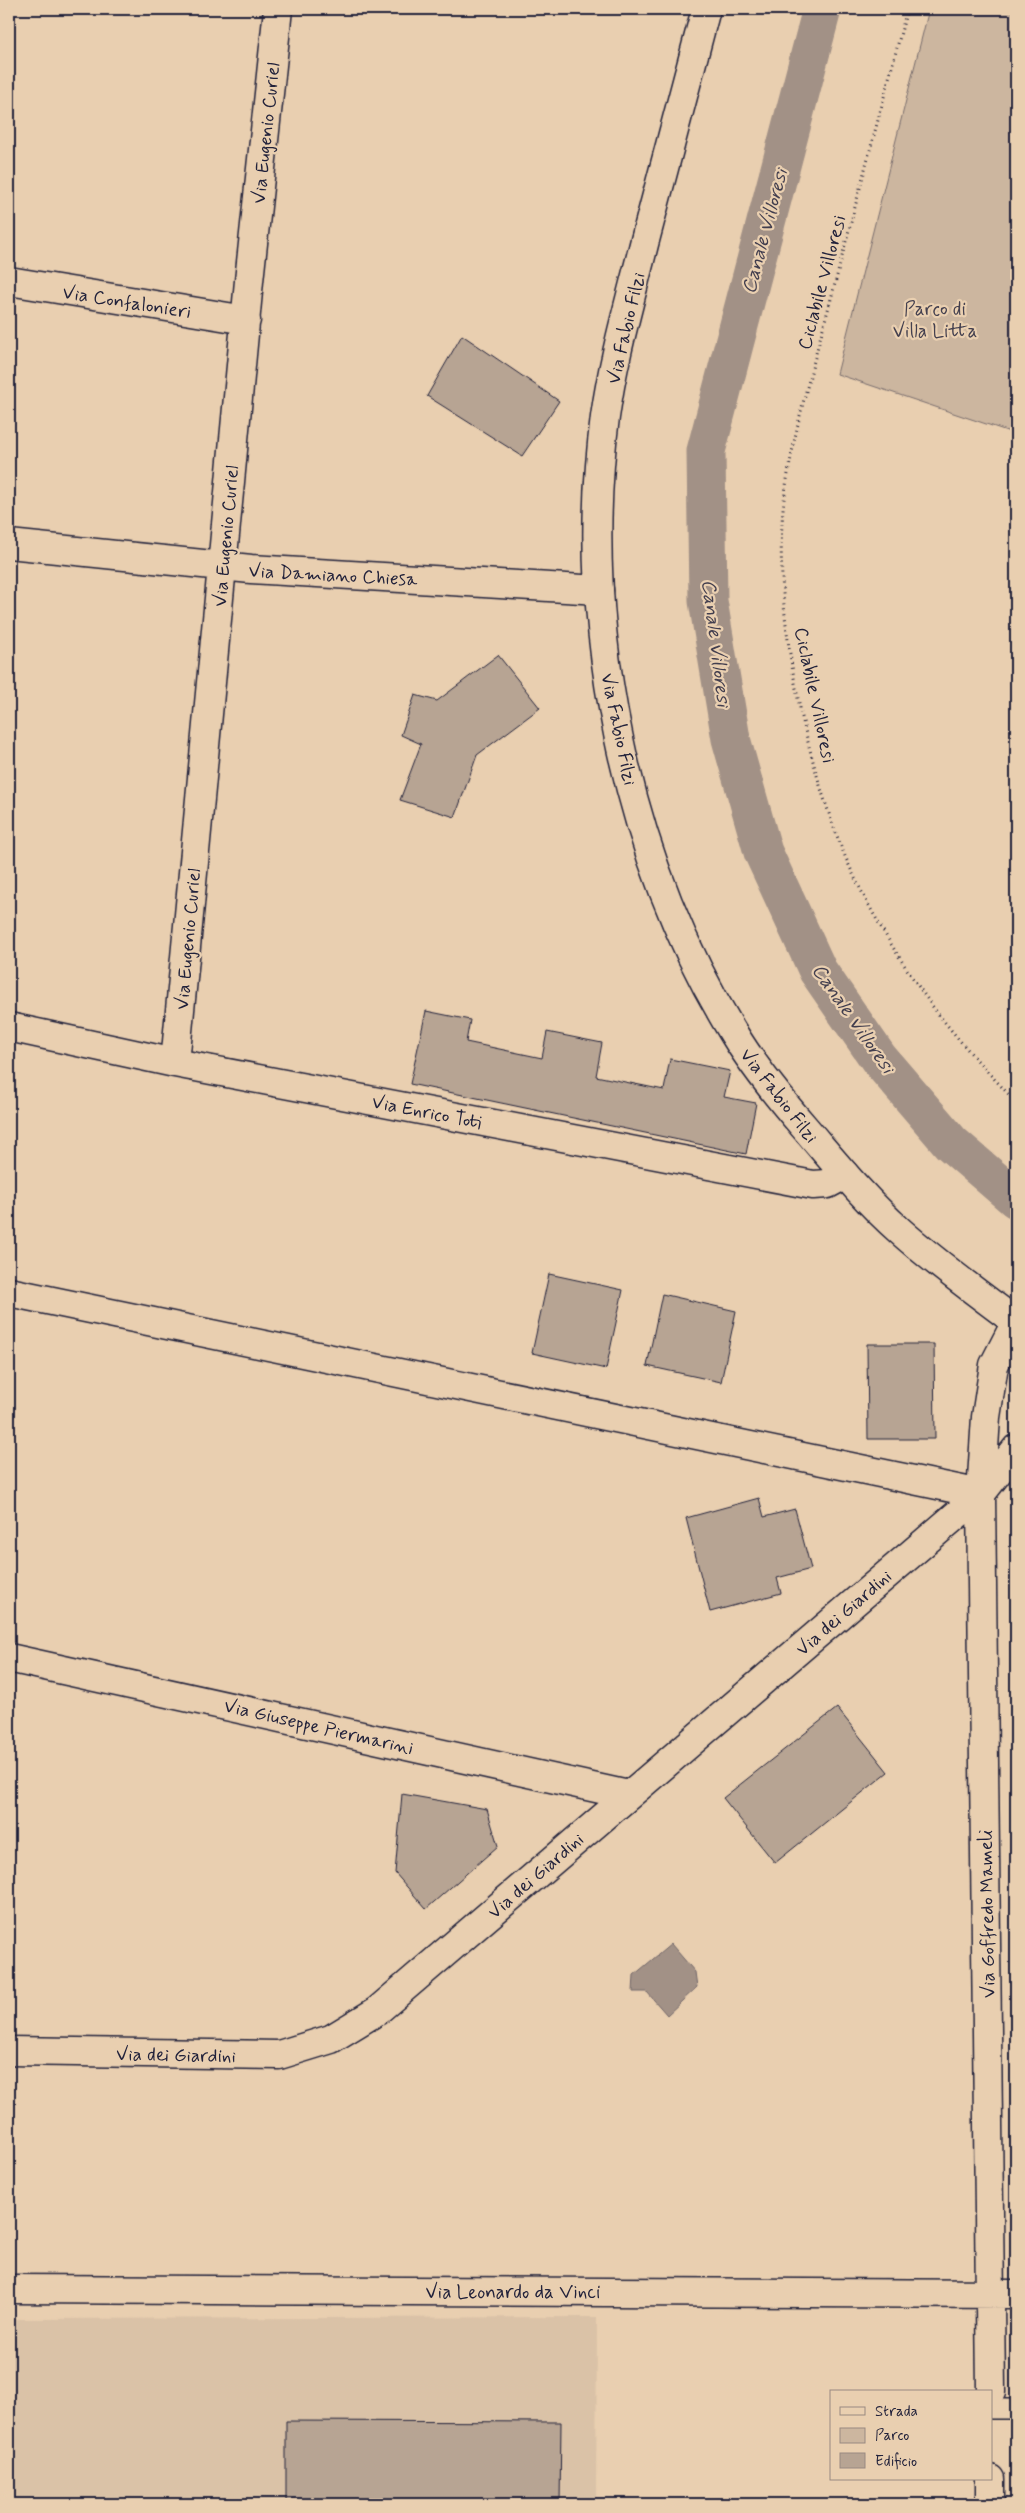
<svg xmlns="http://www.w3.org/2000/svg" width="1025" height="2513" viewBox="0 0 1025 2513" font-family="Mynerve,sans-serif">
	<rect width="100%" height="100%" fill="#e9cfb0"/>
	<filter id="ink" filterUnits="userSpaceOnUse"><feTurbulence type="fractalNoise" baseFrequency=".02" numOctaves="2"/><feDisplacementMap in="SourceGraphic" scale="10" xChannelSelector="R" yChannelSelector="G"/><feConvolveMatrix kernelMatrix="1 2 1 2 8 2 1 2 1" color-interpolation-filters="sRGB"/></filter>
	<g filter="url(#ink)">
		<!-- built -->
		<path fill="#dac2a7" d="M597 2317 596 2504H9V2319Z"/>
		<!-- green -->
		<path fill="#ccb69f" stroke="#776c6d" d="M929 9H1016V434L837 374Z"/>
		<!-- water -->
		<path fill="#a29186" stroke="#6f6568" d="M671 1944 695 1972 697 1987 667 2015 647 1992H633L634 1975Z"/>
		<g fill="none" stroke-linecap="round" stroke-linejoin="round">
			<!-- canal -->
			<path stroke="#a29186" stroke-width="39" d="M822 9 706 451 708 601 731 739 763 852 818 971 879 1059 951 1143 1016 1199"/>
		</g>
		<!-- building -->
		<path fill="#b7a493" stroke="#22223b" d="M462 335 559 401 522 456 427 396Z
			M498 655 540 708 477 755 455 817 400 800 421 744 401 735 415 695 437 701Z
			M426 1011 470 1020 466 1042 542 1058 547 1032 602 1043 596 1076 664 1090 670 1059 730 1071 724 1097 756 1103 746 1154 410 1084Z
			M549 1274 623 1290 606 1369 532 1353Z
			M662 1294 736 1311 721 1382 647 1366Z
			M867 1344H934L935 1439H868Z
			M759 1498 764 1517 795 1509 811 1569 777 1578 781 1593 710 1612 686 1518Z
			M837 1708 888 1772 775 1863 723 1798Z
			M402 1794 487 1809 498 1846 426 1909 395 1873Z
			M286 2421 561 2422 560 2504H286Z"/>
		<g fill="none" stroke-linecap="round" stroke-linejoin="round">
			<!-- service casing -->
			<g stroke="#22223b" stroke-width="22">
				<path id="service" d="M991 2409H1016"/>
			</g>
			<!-- minor casing -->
			<g stroke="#22223b" stroke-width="31">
				<path id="minor" d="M9 281 246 320
					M9 544 251 569 599 590
					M9 1027 175 1063 813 1185 828 1184 845 1175
					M175 1063 249 281 278 9
					M9 1292 981 1494
					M9 1658 628 1795
					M9 2051 279 2055 331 2039 377 2011 981 1494 1016 1449
					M9 2289 1016 2294
					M991 2392 981 1494 986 1417 994 1365 1016 1322
					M990 2504V2479"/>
			</g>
			<!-- tertiary casing -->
			<g stroke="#22223b" stroke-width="31">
				<path id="tertiary" d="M706 9C685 87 665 166 644 244 630 301 613 359 605 417 578 623 625 857 734 1034 754 1067 780 1099 805 1128 835 1163 865 1200 900 1231 937 1264 977 1293 1016 1322"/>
			</g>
			<!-- path -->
			<path stroke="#22223b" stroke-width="3" stroke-dasharray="1 4" stroke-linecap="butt" d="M907 9C882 106 856 202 831 299 813 365 793 432 784 500 772 602 802 745 839 841 857 889 891 947 921 990 948 1030 983 1067 1016 1102"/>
			<!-- service -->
			<use href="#service" stroke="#e9cfb0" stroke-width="19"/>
			<!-- minor -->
			<use href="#minor" stroke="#e9cfb0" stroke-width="28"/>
			<!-- tertiary -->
			<use href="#tertiary" stroke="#e9cfb0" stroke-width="28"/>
		</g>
	</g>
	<g text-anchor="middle" stroke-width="4.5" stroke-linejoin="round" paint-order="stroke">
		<!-- street labels -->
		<g font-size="19" fill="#22223b" stroke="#e9cfb0">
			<text transform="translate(265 133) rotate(-84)" y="7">Via Eugenio Curiel</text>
			<text transform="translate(821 282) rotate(-75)" y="7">Ciclabile Villoresi</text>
			<text transform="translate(127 301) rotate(9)" y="7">Via Confalonieri</text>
			<text transform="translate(625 328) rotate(-77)" y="7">Via Fabio Filzi</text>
			<text transform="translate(225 536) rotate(-85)" y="7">Via Eugenio Curiel</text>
			<text transform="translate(333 574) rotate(3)" y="7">Via Damiano Chiesa</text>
			<text transform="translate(816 695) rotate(78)" y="7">Ciclabile Villoresi</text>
			<text transform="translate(620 729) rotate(78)" y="7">Via Fabio Filzi</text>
			<text transform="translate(187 939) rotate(-85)" y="7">Via Eugenio Curiel</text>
			<text transform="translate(780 1095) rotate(52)" y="7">Via Fabio Filzi</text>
			<text transform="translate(427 1111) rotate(11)" y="7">Via Enrico Toti</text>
			<text transform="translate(843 1612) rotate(-41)" y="7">Via dei Giardini</text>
			<text transform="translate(319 1726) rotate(13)" y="7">Via Giuseppe Piermarini</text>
			<text transform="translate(535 1875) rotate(-41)" y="7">Via dei Giardini</text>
			<text transform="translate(986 1914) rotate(-91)" y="7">Via Goffredo Mameli</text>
			<text transform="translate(176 2054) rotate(1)" y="7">Via dei Giardini</text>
			<text x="513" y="2298">Via Leonardo da Vinci</text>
		</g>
		<!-- park labels -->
		<g font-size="19" fill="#44404f" stroke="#e9cfb0">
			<text x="935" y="315">Parco di<tspan x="935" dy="22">Villa Litta</tspan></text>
		</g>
		<!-- water labels -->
		<g font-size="20" font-style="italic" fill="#423e4e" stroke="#e9cfb0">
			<text transform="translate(764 231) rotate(-75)" y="7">Canale Villoresi</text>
			<text transform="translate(717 643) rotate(83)" y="7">Canale Villoresi</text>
			<text transform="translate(854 1018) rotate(55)" y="7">Canale Villoresi</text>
		</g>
	</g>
	<!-- margin -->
	<rect width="1025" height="2513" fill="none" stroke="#e9cfb0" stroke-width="30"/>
	<rect x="15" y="15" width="995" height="2483" fill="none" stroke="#22223b" stroke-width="2" filter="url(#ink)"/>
	<!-- legend -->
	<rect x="830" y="2390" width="162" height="90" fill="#e9cfb0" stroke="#998a81"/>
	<rect x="840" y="2407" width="25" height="8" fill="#e9cfb0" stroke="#998a81"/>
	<text x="875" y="2416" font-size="15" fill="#22223b">Strada</text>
	<rect x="840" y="2428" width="25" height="15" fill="#ccb69f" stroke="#998a81"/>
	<text x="875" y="2440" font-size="15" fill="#22223b">Parco</text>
	<rect x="840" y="2453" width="25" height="15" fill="#b7a493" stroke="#998a81"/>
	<text x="875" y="2466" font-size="15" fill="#22223b">Edificio</text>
</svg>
